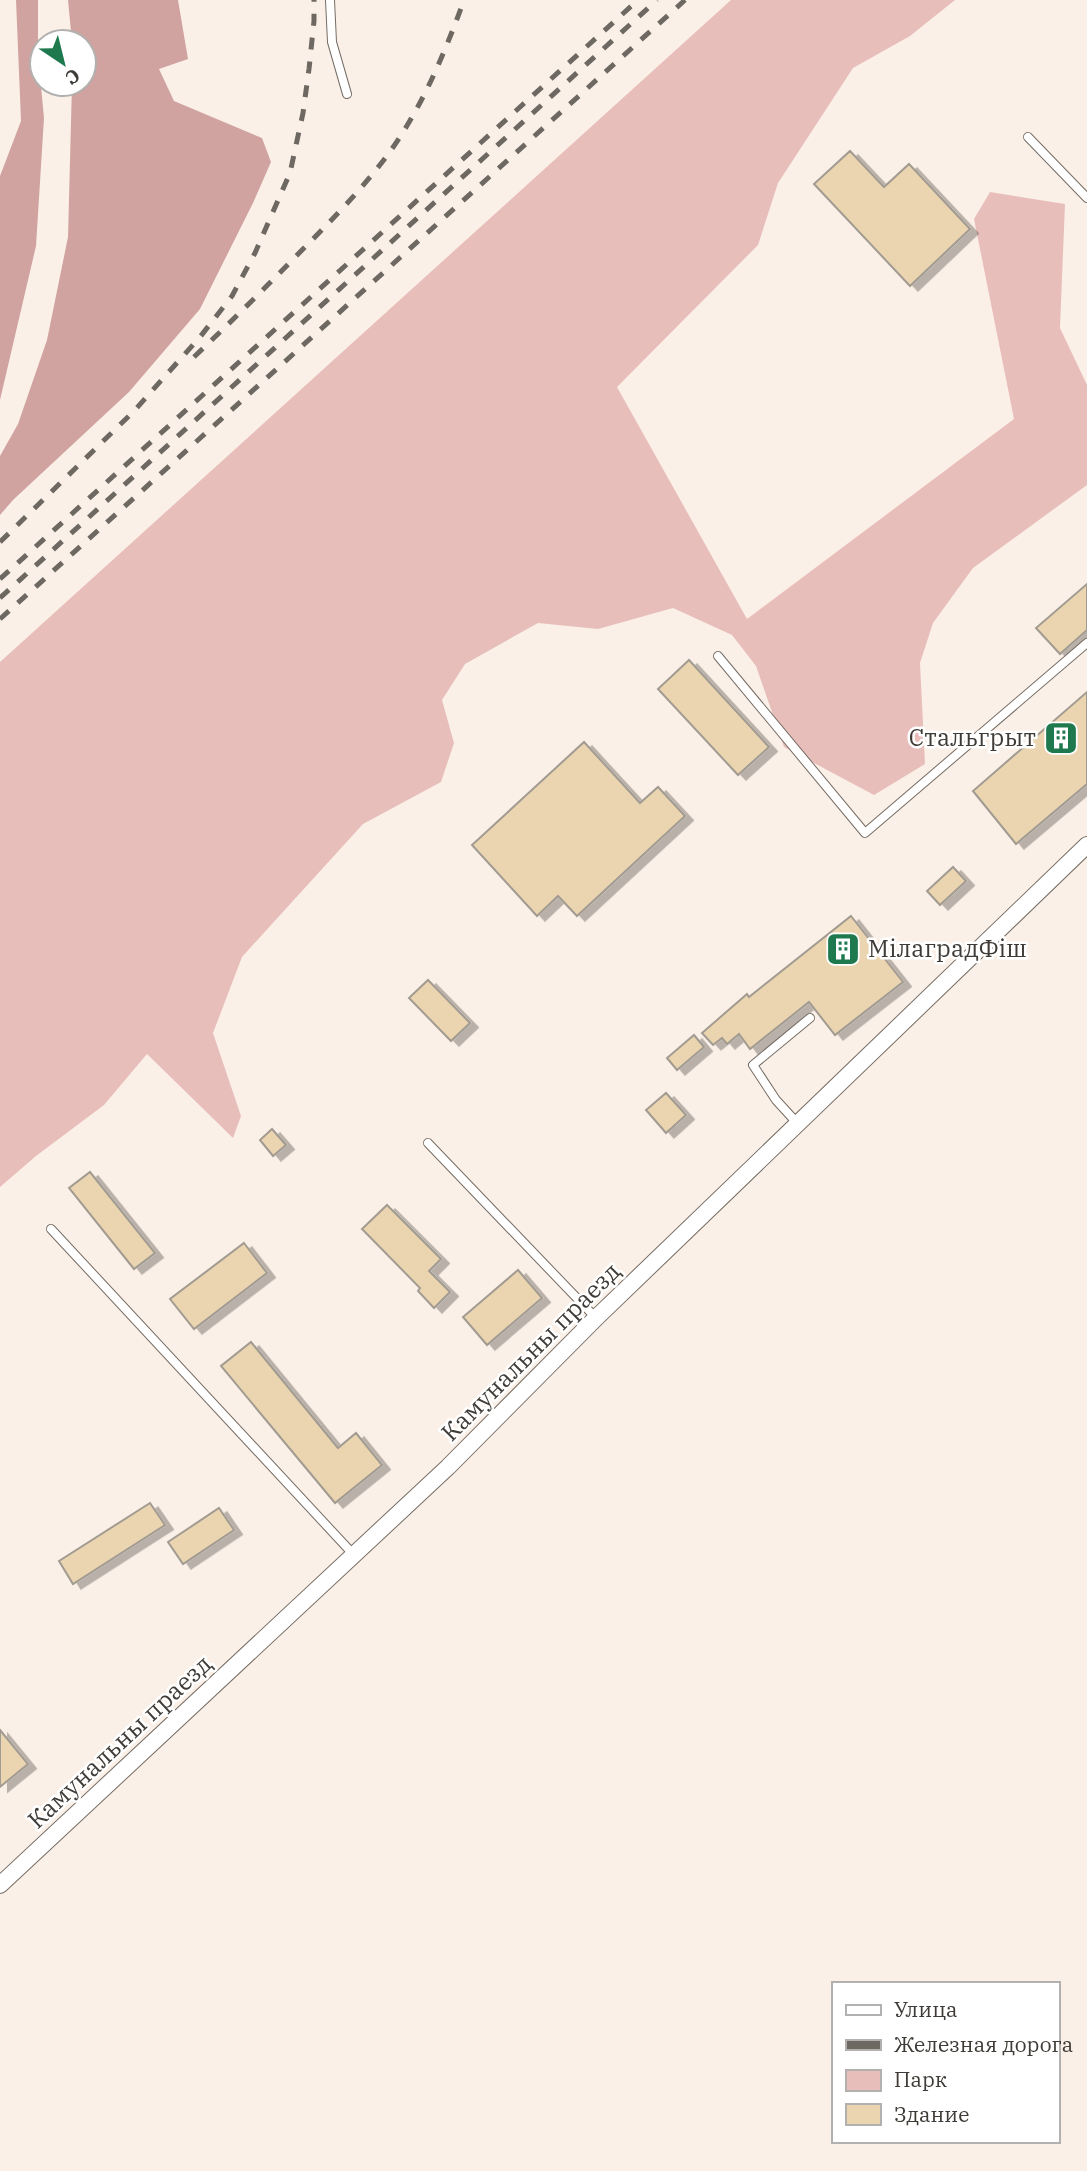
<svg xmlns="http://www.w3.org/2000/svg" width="1087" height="2171" viewBox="0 0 1087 2171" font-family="'IBM Plex Serif',serif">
	<defs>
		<filter id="shadow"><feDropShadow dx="8" dy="4.5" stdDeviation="0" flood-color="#0004"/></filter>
	</defs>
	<rect width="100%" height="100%" fill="#fbf0e7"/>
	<!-- green -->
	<path fill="#e8bebb" d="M731 0H955L910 36 853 68 778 183 758 245 617 387 747 619 1014 419 974 219 990 192 1065 204 1060 328 1087 385V485L973 568 933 623 920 663 925 764 874 795 784 747 756 666 732 635 673 608 598 629 538 623 465 664 442 700 454 743 441 782 363 824 242 957 213 1033 241 1116 233 1138 147 1054 104 1105 36 1156 0 1187V662Z"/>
	<!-- forest -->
	<path fill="#d0a3a0" d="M16 0H38V55L44 118 36 246 0 400V176L21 121Z
		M68 0H178L188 59 159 69 174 101 262 138 271 162 253 203 200 309 129 392 13 500 0 515V456L18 424 47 340 68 237 72 84H84V42H72Z"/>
	<!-- building -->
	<path fill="#ead5b0" stroke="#a29b91" stroke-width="2" filter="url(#shadow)" d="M850 151 884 187 909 164 970 229 910 286 814 184Z
		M1087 584V630L1060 654 1036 628Z
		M689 660 769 747 738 775 658 689Z
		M1087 692V784L1016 844 973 791Z
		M584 742 640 803 658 787 685 816 577 916 558 896 537 916 472 845Z
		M953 867 966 881 940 905 927 891Z
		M851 916 903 982 835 1035 809 1002 750 1049 739 1034 727 1044 722 1038 713 1045 702 1033 747 994 749 997Z
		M428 980 470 1023 451 1041 409 998Z
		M694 1035 704 1047 677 1070 667 1058Z
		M666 1093 686 1115 666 1133 646 1110Z
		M272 1129 286 1145 273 1156 260 1140Z
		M90 1172 155 1253 134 1269 69 1188Z
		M387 1205 441 1259 429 1271 450 1292 434 1308 418 1291 420 1288 362 1229Z
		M244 1243 267 1273 194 1329 170 1299Z
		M518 1270 542 1298 487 1345 463 1317Z
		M251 1342 338 1448 356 1433 382 1465 335 1503 221 1366Z
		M150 1503 165 1525 73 1584 59 1561Z
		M219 1508 234 1530 183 1564 168 1542Z
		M0 1730 28 1764 0 1787Z"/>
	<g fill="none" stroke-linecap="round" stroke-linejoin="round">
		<!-- service casing -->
		<g stroke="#756c64" stroke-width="10">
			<path id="service" d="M330 0 332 42 347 94
				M1028 137 1087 198
				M718 656 865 833 1087 643
				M798 1124 776 1100 753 1065 810 1018
				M428 1143 596 1318
				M51 1229 353 1554"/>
		</g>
		<!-- minor casing -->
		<g stroke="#756c64" stroke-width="18">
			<path id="minor" d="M0 1885 448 1467 596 1318 1087 845"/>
		</g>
		<!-- service -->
		<use href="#service" stroke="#fff" stroke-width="8"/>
		<!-- minor -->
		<use href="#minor" stroke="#fff" stroke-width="16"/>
		<!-- rail -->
		<path stroke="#6d6862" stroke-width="5" stroke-dasharray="12 12" stroke-linecap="butt" d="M194 357C232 321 268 285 304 248 333 219 361 190 386 157 421 110 444 55 464 0
			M0 542 134 411 200 337 232 296 255 253 290 173 303 113 309 69 314 21V0
			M0 579 638 0
			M0 598 657 0
			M0 619 685 0"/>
	</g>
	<!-- icons -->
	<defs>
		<g id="building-square" transform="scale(1.75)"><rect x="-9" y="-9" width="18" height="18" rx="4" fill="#1f794e" stroke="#fff"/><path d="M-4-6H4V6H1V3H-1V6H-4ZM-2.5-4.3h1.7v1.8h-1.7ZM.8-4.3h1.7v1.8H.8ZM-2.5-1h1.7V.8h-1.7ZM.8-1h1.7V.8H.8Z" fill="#fff"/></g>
	</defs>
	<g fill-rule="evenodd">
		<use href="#building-square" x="1061" y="738"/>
		<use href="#building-square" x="843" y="949"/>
	</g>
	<g text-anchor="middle" stroke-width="5" stroke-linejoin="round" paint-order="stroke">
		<!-- poi labels -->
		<g font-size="24" fill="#3f3b37" stroke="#fff" text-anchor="end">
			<text x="1036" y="746">Стальгрыт</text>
			<text x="868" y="957" text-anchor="start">МілаградФіш</text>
		</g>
		<!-- street labels -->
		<g font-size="24" fill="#3f3b37" stroke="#fff">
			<text transform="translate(531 1352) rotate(-45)" y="8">Камунальны праезд</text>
			<text transform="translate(120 1742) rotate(-43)" y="8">Камунальны праезд</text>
		</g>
	</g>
	<!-- legend -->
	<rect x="832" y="1982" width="228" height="161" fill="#ffffff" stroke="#b2b1af" stroke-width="2"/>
	<rect x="846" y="2005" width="35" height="10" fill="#ffffff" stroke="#b2b1af" stroke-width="2"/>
	<text x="894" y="2017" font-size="21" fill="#3f3b37">Улица</text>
	<rect x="846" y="2040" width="35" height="10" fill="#6d6862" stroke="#b2b1af" stroke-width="2"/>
	<text x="894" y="2052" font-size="21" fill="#3f3b37">Железная дорога</text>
	<rect x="846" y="2070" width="35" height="21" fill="#e8bebb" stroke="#b2b1af" stroke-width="2"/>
	<text x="894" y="2087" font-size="21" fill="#3f3b37">Парк</text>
	<rect x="846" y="2104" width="35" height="21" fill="#ead5b0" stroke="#b2b1af" stroke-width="2"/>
	<text x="894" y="2122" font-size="21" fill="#3f3b37">Здание</text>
	<!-- north arrow -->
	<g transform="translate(63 63) rotate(145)"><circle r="33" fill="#ffffff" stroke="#b2b1af" stroke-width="2"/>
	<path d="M0-5L12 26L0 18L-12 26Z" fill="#1f794e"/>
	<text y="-10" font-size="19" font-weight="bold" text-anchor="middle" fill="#3f3b37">С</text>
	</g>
</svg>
